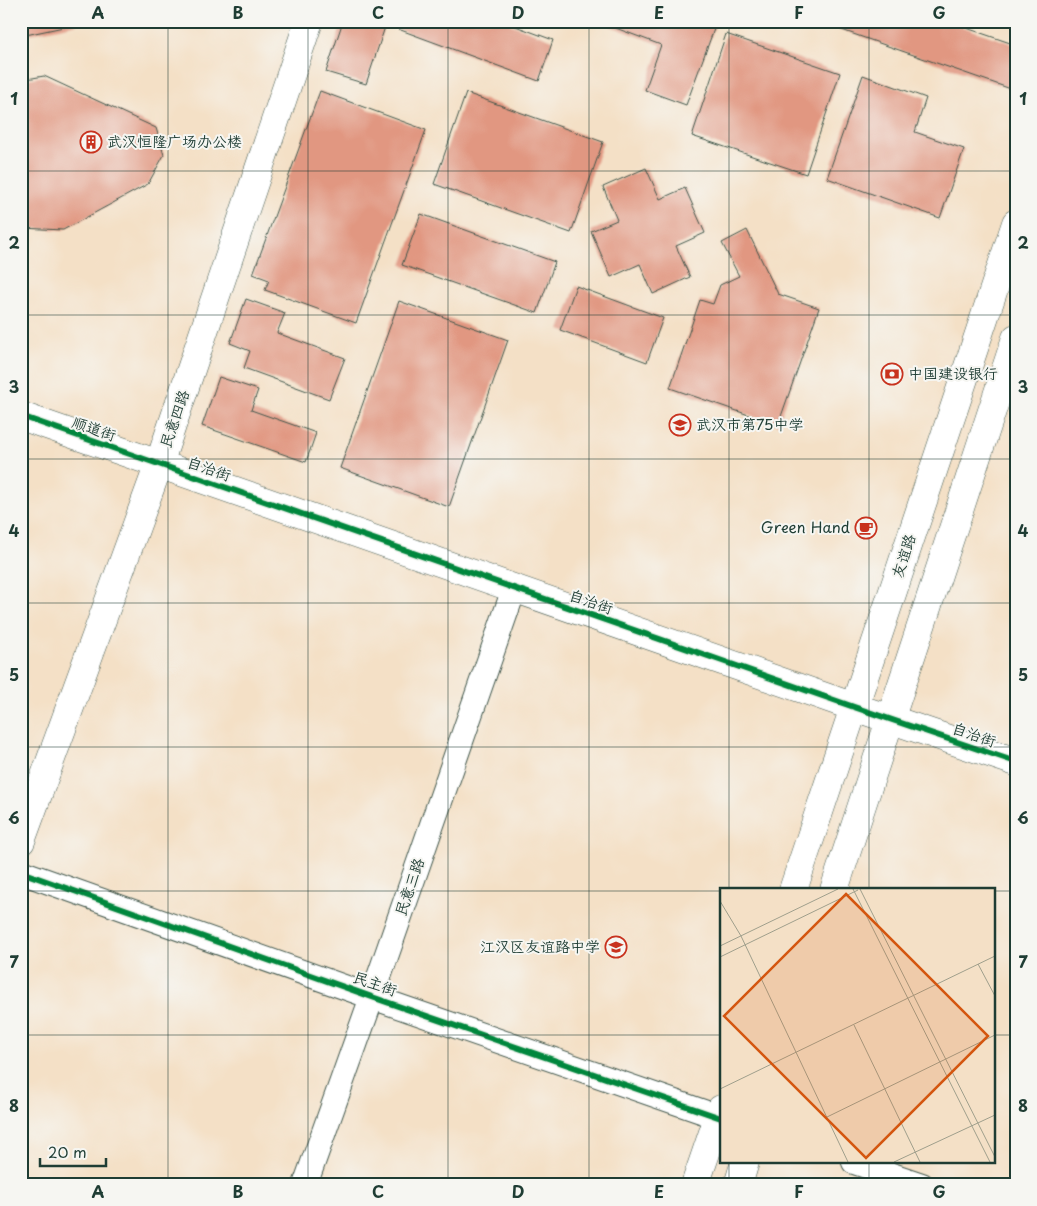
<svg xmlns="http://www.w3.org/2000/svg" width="1037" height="1206" viewBox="0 0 1037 1206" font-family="'Playpen Sans','LXGW WenKai TC',sans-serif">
	<rect width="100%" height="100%" fill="#f6f6f2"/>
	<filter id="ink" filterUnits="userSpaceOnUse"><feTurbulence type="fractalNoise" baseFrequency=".02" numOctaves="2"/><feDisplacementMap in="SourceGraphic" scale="10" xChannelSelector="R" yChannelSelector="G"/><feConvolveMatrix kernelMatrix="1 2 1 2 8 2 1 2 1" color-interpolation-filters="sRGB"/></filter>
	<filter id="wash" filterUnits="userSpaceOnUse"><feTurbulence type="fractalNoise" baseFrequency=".0096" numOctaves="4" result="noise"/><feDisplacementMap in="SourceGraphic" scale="20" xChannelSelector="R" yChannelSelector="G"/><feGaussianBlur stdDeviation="1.12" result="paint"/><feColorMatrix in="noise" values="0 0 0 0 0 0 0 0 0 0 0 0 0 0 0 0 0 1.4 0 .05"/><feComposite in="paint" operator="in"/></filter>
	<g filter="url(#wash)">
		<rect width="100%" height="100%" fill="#f4e0c6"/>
		<g id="blocks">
			<!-- building -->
			<path fill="#e19781" d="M21 21H87V22L21 36Z
				M343 21H369L385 27 366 84 326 72Z
				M401 21H502L553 40 539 81 398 29Z
				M597 21H717L686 105 645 90 661 45Z
				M816 21H946L1016 45V75L1011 89Z
				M726 34 840 73 806 174 692 136Z
				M863 75 926 98 915 132 964 149 940 218 827 178Z
				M44 76 156 128 164 155 148 184 63 230 21 228V80Z
				M320 91 426 130 356 323 265 290 269 280 253 274Z
				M466 93 603 142 571 233 434 184Z
				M646 168 660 199 685 188 705 233 676 246 690 277 653 294 640 264 611 277 591 231 617 220 603 187Z
				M421 214 555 262 537 313 402 265Z
				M747 230 778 294 819 308 778 425 670 388 700 300 713 304 720 285 739 276 722 243Z
				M576 286 663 318 647 362 560 330Z
				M246 299 285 313 277 333 345 358 329 399 244 368 250 351 230 343Z
				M399 301 508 340 449 507 340 468Z
				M219 377 258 390 251 410 316 433 306 462 202 426Z"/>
		</g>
	</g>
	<g filter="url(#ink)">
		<use href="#blocks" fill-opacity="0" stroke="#3f554a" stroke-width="1"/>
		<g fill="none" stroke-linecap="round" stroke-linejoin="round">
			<!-- street casing -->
			<g stroke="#3f554a" stroke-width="26">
				<path id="street" d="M21 872 372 997 721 1118
					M854 1162 922 1185
					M305 1185 372 997 514 589"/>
			</g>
			<!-- secondary casing -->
			<g stroke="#3f554a" stroke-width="29">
				<path id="secondary" d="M21 416 854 707 1016 762
					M21 841 159 464 309 21"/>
			</g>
			<!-- primary casing -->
			<g stroke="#3f554a" stroke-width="29">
				<path id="primary" d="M793 890 1016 223
					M834 890 1016 338
					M695 1185 721 1109
					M738 1185 745 1162"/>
			</g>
			<!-- street -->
			<use href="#street" stroke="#fff" stroke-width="24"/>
			<!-- secondary -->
			<use href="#secondary" stroke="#fff" stroke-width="28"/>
			<!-- primary -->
			<use href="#primary" stroke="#fff" stroke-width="28"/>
			<!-- cycleway casing -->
			<g stroke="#f6f6f2" stroke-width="9">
				<path id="cycleway" d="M21 416 854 707 1016 762
					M21 872 372 997 721 1118"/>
			</g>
			<!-- cycleway -->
			<use href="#cycleway" stroke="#00873e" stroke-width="6"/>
		</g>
	</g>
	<!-- grid -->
	<path fill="none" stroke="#1f3d34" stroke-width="1" stroke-opacity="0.55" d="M168 21V1185M308 21V1185M448 21V1185M589 21V1185M729 21V890M869 21V890M21 171H1016M21 315H1016M21 459H1016M21 603H1016M21 747H1016M21 891H721M993 891H1016M21 1035H721M993 1035H1016M729 1162V1185M869 1162V1185"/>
	<!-- icons -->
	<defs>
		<g id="building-ring" transform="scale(1.125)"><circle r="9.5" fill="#f6f6f2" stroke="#c8321e" stroke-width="1.5"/><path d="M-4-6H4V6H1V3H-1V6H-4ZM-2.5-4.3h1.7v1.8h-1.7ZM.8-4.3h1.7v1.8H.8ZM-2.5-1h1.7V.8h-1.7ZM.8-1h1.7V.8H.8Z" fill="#c8321e"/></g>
		<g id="bank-ring" transform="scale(1.125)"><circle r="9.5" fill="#f6f6f2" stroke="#c8321e" stroke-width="1.5"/><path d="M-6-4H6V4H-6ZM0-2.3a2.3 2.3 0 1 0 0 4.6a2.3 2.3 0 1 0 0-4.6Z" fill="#c8321e"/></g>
		<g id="school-ring" transform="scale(1.125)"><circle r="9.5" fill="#f6f6f2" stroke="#c8321e" stroke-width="1.5"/><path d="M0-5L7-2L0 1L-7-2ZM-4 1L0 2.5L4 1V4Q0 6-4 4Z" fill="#c8321e"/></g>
		<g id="cafe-ring" transform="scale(1.125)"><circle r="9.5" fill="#f6f6f2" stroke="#c8321e" stroke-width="1.5"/><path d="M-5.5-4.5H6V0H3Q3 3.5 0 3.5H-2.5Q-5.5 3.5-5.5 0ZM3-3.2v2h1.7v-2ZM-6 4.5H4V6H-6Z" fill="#c8321e"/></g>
	</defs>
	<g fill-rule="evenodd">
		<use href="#building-ring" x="91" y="142"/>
		<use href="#bank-ring" x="892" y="374"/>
		<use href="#school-ring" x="680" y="425"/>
		<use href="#cafe-ring" x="866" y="528"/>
		<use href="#school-ring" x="616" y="947"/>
	</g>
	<g text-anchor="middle" stroke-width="4" stroke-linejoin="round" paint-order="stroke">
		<!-- poi labels -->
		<g font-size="15" fill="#1f3d34" stroke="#f6f6f2" text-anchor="start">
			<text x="107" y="147">武汉恒隆广场办公楼</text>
			<text x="908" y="379">中国建设银行</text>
			<text x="696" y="430">武汉市第75中学</text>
			<text x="850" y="533" text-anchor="end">Green Hand</text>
			<text x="600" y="952" text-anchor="end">江汉区友谊路中学</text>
		</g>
		<!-- street labels -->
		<g font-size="15" fill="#1f3d34" stroke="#f6f6f2">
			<text transform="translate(175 419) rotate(-71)" y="5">民意四路</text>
			<text transform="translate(94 429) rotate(19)" y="5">顺道街</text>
			<text transform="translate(209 469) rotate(19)" y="5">自治街</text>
			<text transform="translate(904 556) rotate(-72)" y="5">友谊路</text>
			<text transform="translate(591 602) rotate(19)" y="5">自治街</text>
			<text transform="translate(974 735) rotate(19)" y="5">自治街</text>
			<text transform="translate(410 887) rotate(-71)" y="5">民意三路</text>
			<text transform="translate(375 984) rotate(19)" y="5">民主街</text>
		</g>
	</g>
	<!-- overview -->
	<g transform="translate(720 888)">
		<rect width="275" height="275" fill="#f4e0c6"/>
		<path fill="none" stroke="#9f9f8c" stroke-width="1" d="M133 1 270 274M140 1 275 269M0 13 21 48M21 48 128 274M0 58 118 1M0 69 138 2M258 76 275 108M134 137 200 274M0 201 275 68M107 229 275 147M174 274 275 227"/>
		<path fill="#d45610" fill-opacity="0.15" stroke="#d45610" stroke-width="2.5" d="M126 6 268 148 146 270 4 128Z"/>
		<rect width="275" height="275" fill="none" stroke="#1f3d34" stroke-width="2.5"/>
	</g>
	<!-- margin -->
	<rect width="1037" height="1206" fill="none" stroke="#f6f6f2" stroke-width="55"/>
	<!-- scale -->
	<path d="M40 1158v8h66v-8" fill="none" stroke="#1f3d34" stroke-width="2.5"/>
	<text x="48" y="1158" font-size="15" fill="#1f3d34" stroke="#f6f6f2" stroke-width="4" paint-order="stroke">20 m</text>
	<rect x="28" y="28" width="982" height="1150" fill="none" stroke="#1f3d34" stroke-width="2"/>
	<g font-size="16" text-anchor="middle" font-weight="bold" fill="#1f3d34">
		<text x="98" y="19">A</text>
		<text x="238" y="19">B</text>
		<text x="378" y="19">C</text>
		<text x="518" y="19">D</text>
		<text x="659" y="19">E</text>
		<text x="799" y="19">F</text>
		<text x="939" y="19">G</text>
		<text x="14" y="105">1</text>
		<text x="1023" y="105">1</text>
		<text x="14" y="249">2</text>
		<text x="1023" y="249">2</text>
		<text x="14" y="393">3</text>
		<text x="1023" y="393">3</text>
		<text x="14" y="537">4</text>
		<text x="1023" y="537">4</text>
		<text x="14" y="681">5</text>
		<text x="1023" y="681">5</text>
		<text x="14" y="824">6</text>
		<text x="1023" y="824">6</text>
		<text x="14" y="968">7</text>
		<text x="1023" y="968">7</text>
		<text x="14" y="1112">8</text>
		<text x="1023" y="1112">8</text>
		<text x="98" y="1198">A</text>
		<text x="238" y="1198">B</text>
		<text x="378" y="1198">C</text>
		<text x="518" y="1198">D</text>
		<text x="659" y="1198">E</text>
		<text x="799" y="1198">F</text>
		<text x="939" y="1198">G</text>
	</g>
</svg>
